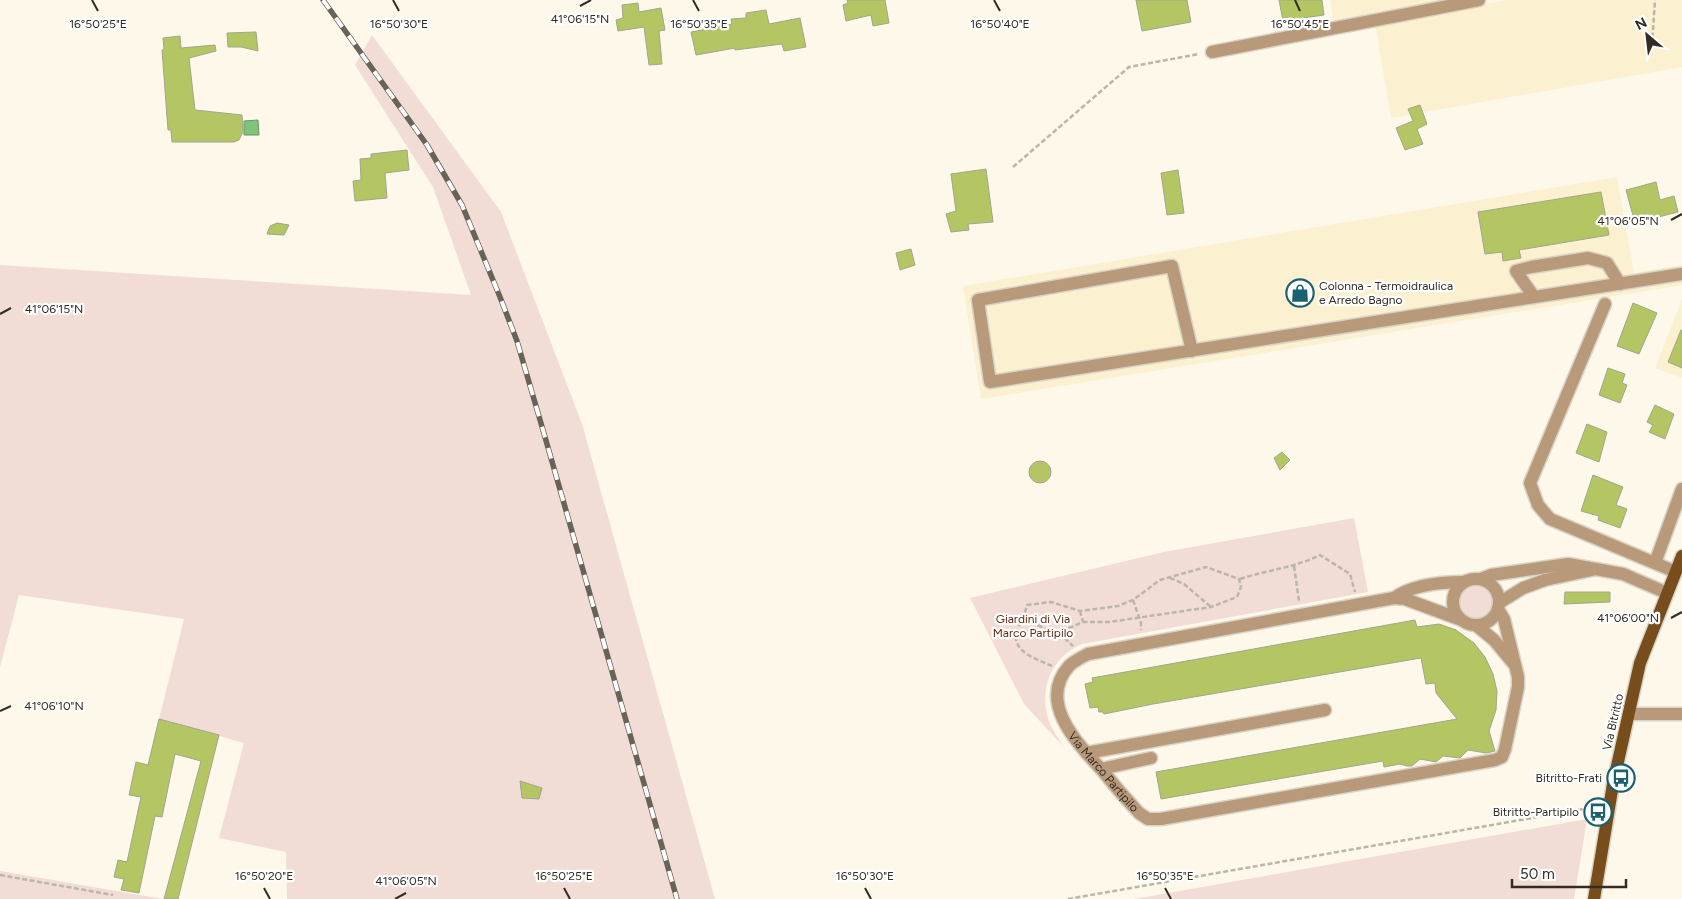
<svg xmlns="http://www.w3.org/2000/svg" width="1682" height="899" viewBox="0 0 1682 899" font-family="Figtree,sans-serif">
	<rect width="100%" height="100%" fill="#fdf8e9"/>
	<!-- built -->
	<path fill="#fbf0cf" d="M1330 0H1448L1334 23Z
		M1508 0H1682V67L1391 118 1375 24Z
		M1617 177 1634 273 1682 265V285L981 399 963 286Z
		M1682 299V378L1655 368Z"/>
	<!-- green -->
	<path fill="#f1ddd5" d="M372 35 501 212 582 424 715 899H287L286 852 219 838 244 743 159 719 184 619 19 595 0 667V265L471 295 433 187 355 65Z
		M1354 518 1368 592 1082 644C1054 656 1040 684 1047 714 1049 726 1058 738 1065 748L1024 704 970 598 1164 552Z
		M1458 603a17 17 0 1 1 34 0a17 17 0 1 1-34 0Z
		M1587 819 1574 899H1134Z
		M0 871 163 899H0Z"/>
	<!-- water -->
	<path fill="#7fc479" stroke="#689760" d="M258 120 259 135H244V121Z"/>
	<!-- building -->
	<path fill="#b4c563" stroke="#a1a68d" d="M847 0H885L889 23 873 26 871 15 846 21 843 5 848 3Z
		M1136 0H1187L1191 22 1142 31Z
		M1279 0H1322L1324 15 1283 21Z
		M638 3 639 12 661 8 665 30 659 31 662 64 649 65 644 27 618 31 616 20 623 18 622 5Z
		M766 10 769 24 800 18 806 47 784 51 782 44 735 50V48L696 55 691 32 732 24 731 19 746 18V13Z
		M256 32 258 51 241 47H228L227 33Z
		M180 36 181 48 215 45 216 51 189 58 195 110 242 115 243 132 239 140 234 142H172L171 130H168L162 50 164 49 163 38Z
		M1420 105 1427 124 1417 129 1423 144 1405 150 1396 128 1413 121 1408 109Z
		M407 150 409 170 385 173 387 198 355 201 353 181 361 180 360 159 371 158V154Z
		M986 169 993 222 968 224 969 230 951 232 946 214 956 211 951 174Z
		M1178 170 1184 213 1167 215 1161 173Z
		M1656 182 1660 200 1674 196 1678 212 1635 223 1626 190Z
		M1601 192 1609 235 1519 250 1521 258 1503 261 1502 252 1485 254 1478 212Z
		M277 223 289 225 284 235 267 234 270 226Z
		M911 249 915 265 900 270 896 253Z
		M1633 303 1657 313 1639 354 1617 346Z
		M1681 330H1682V368L1668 362Z
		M1608 368 1625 374 1622 383 1627 385 1620 403 1599 395Z
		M1655 405 1674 414 1665 439 1649 432 1653 425 1647 422Z
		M1587 424 1607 432 1599 462 1576 453Z
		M1282 452 1290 460 1280 470 1274 458Z
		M1029 472a11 11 0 1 1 22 0a11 11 0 1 1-22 0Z
		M1593 475 1623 487 1616 505 1627 509 1620 528 1598 520 1599 516 1581 511Z
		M1565 592H1610V602L1564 604Z
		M1415 620 1417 627 1439 624 1456 630 1474 643 1485 657 1493 674 1497 691 1496 710 1489 731 1495 751 1486 753 1468 750 1460 758 1443 756 1436 762 1420 759 1412 766H1407L1400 764 1384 767 1383 761 1161 799 1156 772 1457 719 1436 693 1435 683 1426 684 1421 658 1153 704 1104 714 1103 712H1099L1098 707 1090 708 1085 684 1093 682 1092 678Z
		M159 719 219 735 178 899H164L201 761 175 754 162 817 155 816 139 893 121 890 124 879 114 877 118 860 127 862 141 797 129 795 136 762 148 765Z
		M520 781 542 788 539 799 522 798Z"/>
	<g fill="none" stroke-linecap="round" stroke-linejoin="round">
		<!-- minor casing -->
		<g stroke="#d8d3c6" stroke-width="15">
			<g id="minor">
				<path d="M1212 52 1479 0"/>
				<path d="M1534 297 1516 271 1531 267 1588 258 1607 263 1620 284"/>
				<path d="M1605 304 1530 483 1538 505 1550 519 1676 572"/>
				<path d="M1192 351 1172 266 978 300 990 382 1682 274"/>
				<path d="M1655 563 1682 489"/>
				<circle cx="1476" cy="602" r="23"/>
				<path d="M1481 579 1491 575 1568 564 1623 574 1667 593"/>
				<path d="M1394 598C1412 585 1442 582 1464 582"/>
				<path d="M1499 603 1523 588 1545 580 1592 570"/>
				<path id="s1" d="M1459 619 1405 599 1394 598 1088 654C1082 657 1074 661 1069 666 1037 702 1077 743 1101 769 1113 784 1126 799 1139 813L1148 819H1161L1495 760 1502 757 1505 749 1518 687V677L1504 619 1498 609"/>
				<path d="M1477 626 1494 640 1513 663"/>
				<path d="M1630 714H1682"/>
				<path d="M1086 753 1325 710"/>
				<path d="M1101 769 1151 758"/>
			</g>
		</g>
		<!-- major casing -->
		<g stroke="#d8d3c6" stroke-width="15">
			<path id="major" d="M1594 899 1613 784 1640 663 1682 556"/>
		</g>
		<!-- path -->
		<path stroke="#bbb6a9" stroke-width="2.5" stroke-dasharray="5 2.5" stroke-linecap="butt" d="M1652 45 1655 0
			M1013 167 1129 67 1199 54
			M1294 566 1299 601
			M1170 578 1184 584 1211 607
			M1240 579C1267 570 1294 568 1320 555L1350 574 1355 592
			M1133 600 1141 623V630
			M1080 611 1083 622
			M1024 619 1062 636 1073 646
			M1052 666C1039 660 1010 652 1017 631 1020 622 1025 615 1027 605L1051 602 1080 611 1118 606 1133 600 1160 580 1206 567 1239 579 1241 587 1237 597 1211 607 1109 622H1083L1069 628 1062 636
			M0 875 113 895
			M1068 899 1595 807"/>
		<!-- minor -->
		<use href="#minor" stroke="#b8997a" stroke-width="12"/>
		<!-- major -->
		<use href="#major" stroke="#774d1c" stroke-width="12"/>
		<!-- rail casing -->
		<g stroke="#676358" stroke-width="5.5">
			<path id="rail" d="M323 0 427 145 462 205 500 297 517 341 545 437 677 899"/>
		</g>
		<!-- rail -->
		<use href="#rail" stroke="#fff" stroke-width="4" stroke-dasharray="11" stroke-linecap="butt"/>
	</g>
	<!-- ticks -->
	<path fill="none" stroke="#312d24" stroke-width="2" d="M92 0 98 11M393 0 399 11M693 0 699 11M994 0 1000 11M1295 0 1300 11M580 6 591 0M1671 220 1682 214M0 314 11 308M1671 618 1682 612M0 711 11 706M264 888 270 899M564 888 570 899M865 888 871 899M1165 888 1171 899M395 899 406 893"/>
	<!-- icons -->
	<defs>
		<g id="shop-ring" transform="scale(1.4375)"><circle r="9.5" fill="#fff" stroke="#196071" stroke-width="1.5"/><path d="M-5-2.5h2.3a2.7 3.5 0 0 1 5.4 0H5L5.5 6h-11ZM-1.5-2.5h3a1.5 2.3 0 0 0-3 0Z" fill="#196071"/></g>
		<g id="bus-ring" transform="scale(1.4375)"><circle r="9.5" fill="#fff" stroke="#196071" stroke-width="1.5"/><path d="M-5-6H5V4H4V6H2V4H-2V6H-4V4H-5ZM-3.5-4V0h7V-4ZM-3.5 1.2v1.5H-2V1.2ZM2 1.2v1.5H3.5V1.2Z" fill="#196071"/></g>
	</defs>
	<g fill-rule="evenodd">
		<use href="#shop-ring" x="1300" y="293"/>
		<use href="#bus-ring" x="1621" y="778"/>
		<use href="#bus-ring" x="1598" y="812"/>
	</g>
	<g text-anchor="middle" stroke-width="4.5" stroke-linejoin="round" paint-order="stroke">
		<!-- poi labels -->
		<g font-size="12" fill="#312d24" stroke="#fff" text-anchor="end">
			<text x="1319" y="290" text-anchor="start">Colonna - Termoidraulica<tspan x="1319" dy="14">e Arredo Bagno</tspan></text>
			<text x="1602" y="782">Bitritto-Frati</text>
			<text x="1579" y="816">Bitritto-Partipilo</text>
		</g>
		<!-- park labels -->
		<g font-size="12" fill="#64290f" stroke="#fff">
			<text x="1033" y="623">Giardini di Via<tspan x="1033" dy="14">Marco Partipilo</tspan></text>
		</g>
		<!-- street labels -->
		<g font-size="12" fill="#312d24" stroke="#fff">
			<text transform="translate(1613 722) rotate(-77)" y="4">Via Bitritto</text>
			<text dy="4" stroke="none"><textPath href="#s1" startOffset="526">Via Marco Partipilo</textPath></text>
		</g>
	</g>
	<g font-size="12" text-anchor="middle" fill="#312d24" stroke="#fff" stroke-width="4.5" stroke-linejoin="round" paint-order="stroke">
		<text x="580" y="23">41°06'15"N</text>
		<text x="98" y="28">16°50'25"E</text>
		<text x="399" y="28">16°50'30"E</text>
		<text x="699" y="28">16°50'35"E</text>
		<text x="1000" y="28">16°50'40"E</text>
		<text x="1300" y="28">16°50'45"E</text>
		<text x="1628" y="225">41°06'05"N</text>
		<text x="54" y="313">41°06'15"N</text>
		<text x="1628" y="622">41°06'00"N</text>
		<text x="54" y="710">41°06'10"N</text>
		<text x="264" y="880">16°50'20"E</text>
		<text x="564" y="880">16°50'25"E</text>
		<text x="865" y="880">16°50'30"E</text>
		<text x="1165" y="880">16°50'35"E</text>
		<text x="406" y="885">41°06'05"N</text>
	</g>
	<!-- north arrow -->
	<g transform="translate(1647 35) rotate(332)" stroke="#ffffff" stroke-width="4" paint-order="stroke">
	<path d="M0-4L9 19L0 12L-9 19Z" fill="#312d24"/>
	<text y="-8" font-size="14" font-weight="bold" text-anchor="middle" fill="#312d24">N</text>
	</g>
	<!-- scale -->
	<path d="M1512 879v8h114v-8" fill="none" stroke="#312d24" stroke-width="2.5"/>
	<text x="1520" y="879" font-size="15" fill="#312d24" stroke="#ffffff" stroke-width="4" paint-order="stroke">50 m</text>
</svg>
